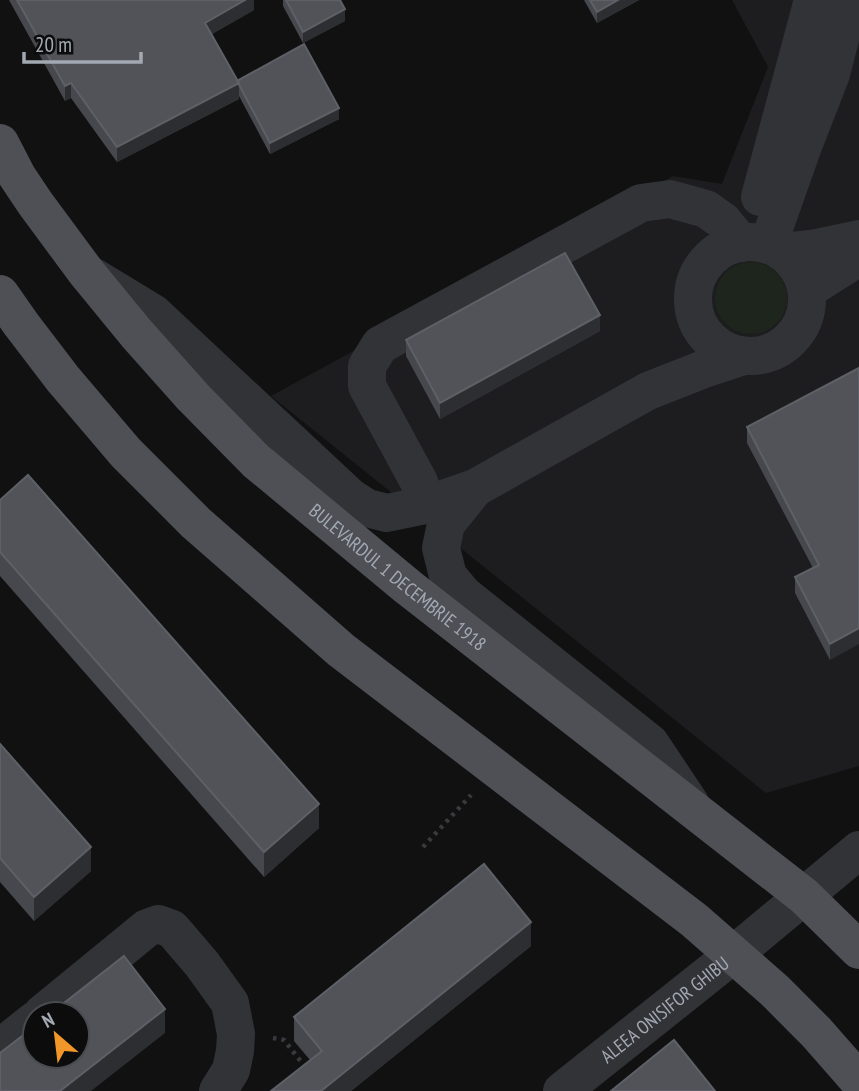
<svg xmlns="http://www.w3.org/2000/svg" width="859" height="1091" viewBox="0 0 859 1091" font-family="'PT Sans Narrow',sans-serif">
	<rect width="100%" height="100%" fill="#111112"/>
	<!-- built -->
	<path fill="#1d1d1f" d="M732 0H859V766L766 793 271 396 673 176 722 184 768 67Z"/>
	<!-- green -->
	<path fill="#1d251d" d="M715 298a36 36 0 1 1 72 0a36 36 0 1 1-72 0Z"/>
	<g fill="none" stroke-linecap="round" stroke-linejoin="round">
		<!-- path -->
		<path stroke="#383a3e" stroke-width="4.5" stroke-dasharray="3.5 5" stroke-linecap="butt" d="M423 847 471 795
			M273 1038 284 1040 306 1068"/>
		<!-- minor -->
		<g stroke="#323337" stroke-width="38">
			<path d="M760 197 813 0"/>
			<circle cx="750" cy="299" r="57"/>
			<path d="M768 245 803 146 831 74 850 0"/>
			<path d="M782 252 811 249 859 239"/>
			<path d="M92 276 153 313 350 497 367 508 387 513 426 505 475 488 648 391 704 369 744 356"/>
			<path d="M807 290 859 257"/>
			<path d="M475 488 446 524 441 548 448 576 463 594 650 743 690 803"/>
			<path d="M426 505 419 482 367 386V366L380 345 641 203 670 199 706 209 723 221 741 243"/>
			<path d="M42 1014 147 928 158 924 172 929 202 964 230 1003 236 1034 235 1051 231 1070 218 1091"/>
			<path d="M0 1048 35 1020"/>
			<path id="s1" d="M562 1091 734 954 859 850"/>
		</g>
		<!-- major -->
		<g stroke="#4e5056" stroke-width="38">
			<path id="s2" d="M0 143 17 176 35 203 86 272 136 333 193 397 256 461 408 587 804 896 859 950"/>
			<path d="M0 294 21 324 63 379 126 453 196 523 341 650 694 920 774 990 816 1032 859 1081"/>
		</g>
	</g>
	<!-- wall -->
	<path fill="#47484d" d="M9 0H254V10L212 34 237 81 339 119 270 154 239 96V99L117 162 71 98 65 101Z
		M283 0H340L345 21 303 43 283 6Z
		M584 0H639L597 23Z
		M600 331 440 419 406 356V340Z
		M859 368 830 660 795 593V577L813 568 747 443V427Z
		M0 500 319 828 264 877 0 576Z
		M0 744 91 871 34 921 0 882Z
		M531 946 351 1091H271L310 1060 294 1041V1017Z"/>
	<!-- shaded-wall -->
	<path fill="#2d2e31" d="M245 0H254V10L205 38V23Z
		M618 0H639L597 23V12Z
		M345 9V21L303 43V32Z
		M71 83V98L65 101V86Z
		M239 83V99L117 162V147Z
		M339 108V119L270 154V143Z
		M600 315V331L440 419V403Z
		M859 628V644L830 660V644Z
		M319 804V828L264 877V852Z
		M91 847V871L34 921V897Z
		M531 922V946L351 1091H321Z
		M165 1009V1033L91 1091H60Z"/>
	<!-- building -->
	<path fill="#515358" stroke="#5d6066" stroke-width="2" d="M17 0H245L205 23 239 83 117 147 71 83 65 86Z
		M286 0H340L345 9 303 32Z
		M590 0H618L597 12Z
		M304 44 339 108 270 143 237 81Z
		M565 253 600 315 440 403 406 340Z
		M859 368V628L830 644 795 577 819 565 747 427Z
		M28 475 319 804 264 852 0 552V500Z
		M0 744 91 847 34 897 0 858Z
		M484 864 531 922 321 1091H271L322 1051 294 1017Z
		M124 956 165 1009 60 1091H0V1053L35 1026V1056H77V1014H50Z
		M674 1040 715 1091H611Z"/>
	<g text-anchor="middle" stroke-width="7" stroke-linejoin="round" paint-order="stroke">
		<!-- street labels -->
		<g font-size="19" fill="#a2a9b3" stroke="#0c0c0d">
			<text dy="7" stroke="none"><textPath href="#s2" startOffset="593">BULEVARDUL 1 DECEMBRIE 1918</textPath></text>
			<text dy="7" stroke="none"><textPath href="#s1" startOffset="131">ALEEA ONISIFOR GHIBU</textPath></text>
		</g>
	</g>
	<!-- north arrow -->
	<g transform="translate(56 1035) rotate(332)"><circle r="33" fill="#0c0c0d" stroke="#484b4f" stroke-width="2"/>
	<path d="M0-5L12 26L0 18L-12 26Z" fill="#f1972a"/>
	<text y="-10" font-size="19" font-weight="bold" text-anchor="middle" fill="#a2a9b3">N</text>
	</g>
	<!-- scale -->
	<path d="M24 52v10h117v-10" fill="none" stroke="#a2a9b3" stroke-width="3.5"/>
	<text x="35" y="52" font-size="21" fill="#a2a9b3" stroke="#0c0c0d" stroke-width="5" paint-order="stroke">20 m</text>
</svg>
